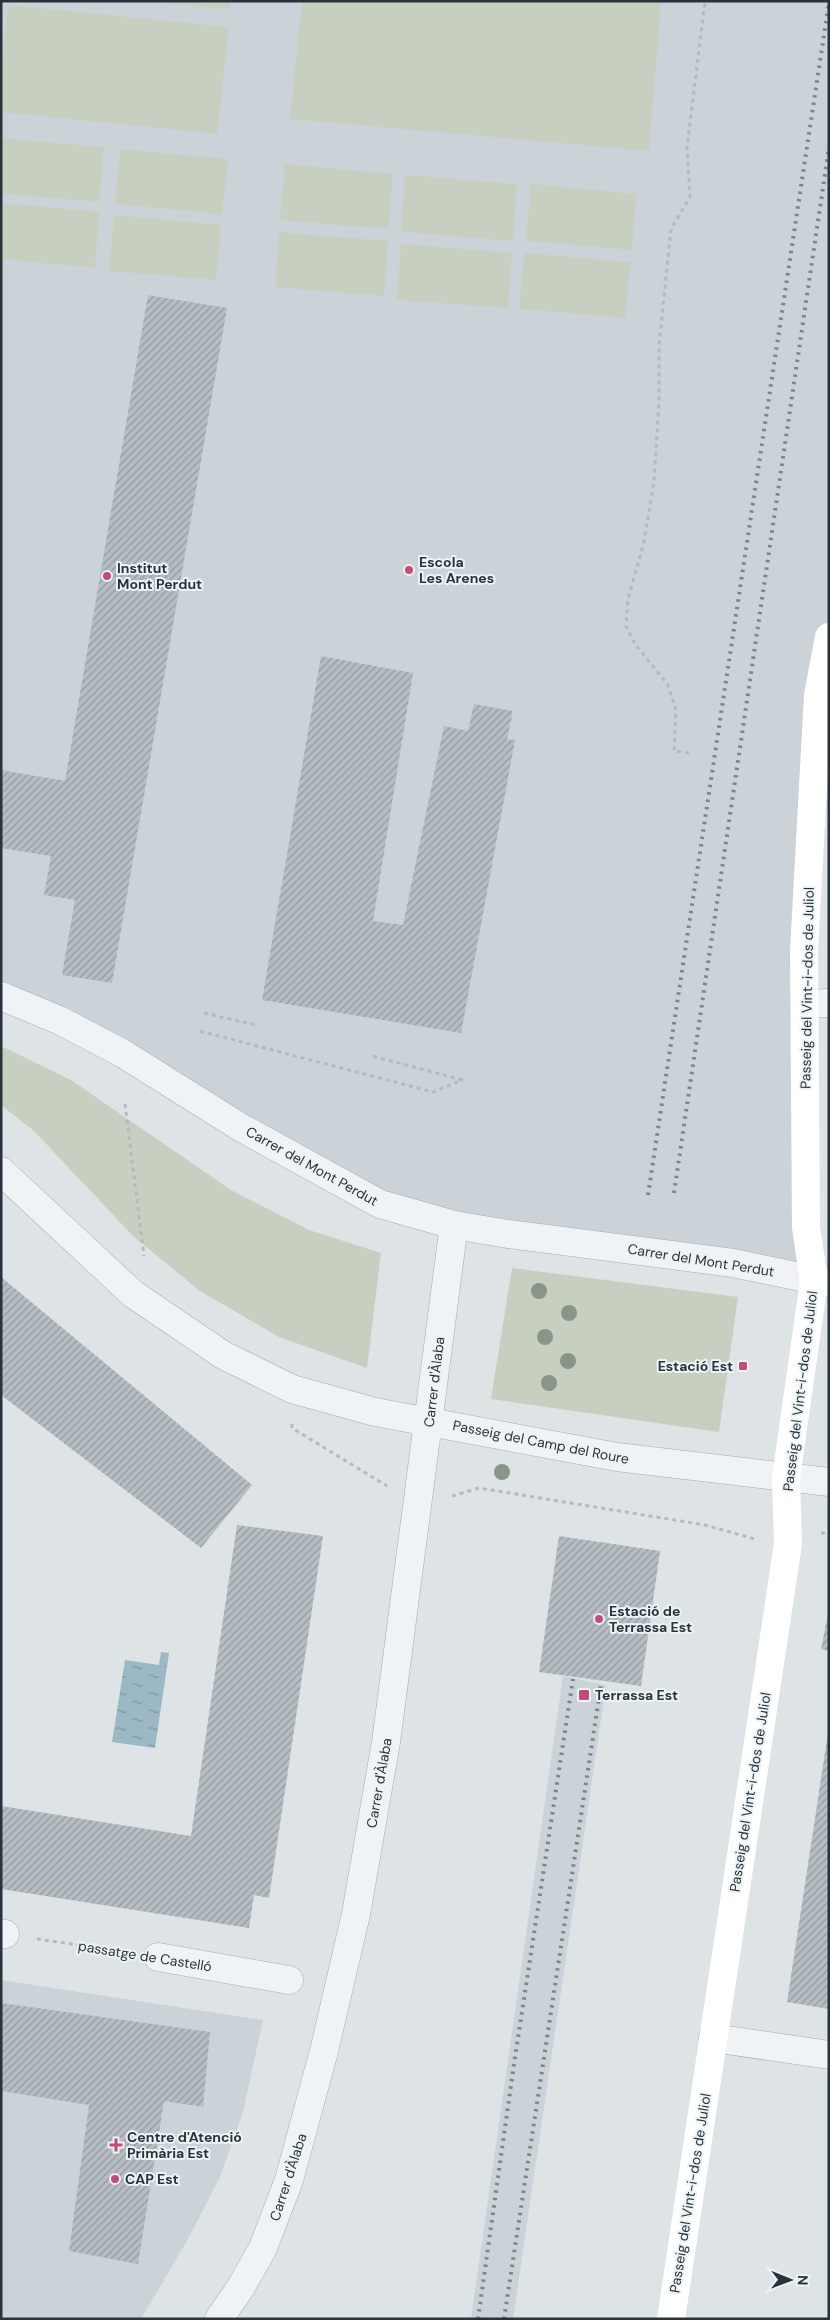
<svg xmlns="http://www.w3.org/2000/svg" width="830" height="2320" viewBox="0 0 830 2320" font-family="'DM Sans',sans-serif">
	<defs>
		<pattern id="water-ripples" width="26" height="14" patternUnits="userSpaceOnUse" patternTransform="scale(1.25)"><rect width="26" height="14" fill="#9bb8c4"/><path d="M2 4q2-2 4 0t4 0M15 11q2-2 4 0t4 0" fill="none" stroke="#7e96a0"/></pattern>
		<pattern id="building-hatch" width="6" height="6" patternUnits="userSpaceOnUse" patternTransform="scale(1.25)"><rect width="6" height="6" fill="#b6bdc3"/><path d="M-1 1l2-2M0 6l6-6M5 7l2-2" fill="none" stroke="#949aa0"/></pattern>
	</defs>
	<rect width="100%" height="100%" fill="#dee3e6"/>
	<!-- built -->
	<path fill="#ccd3d8" d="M1 1H829V661L800 1277 534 1236 316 1176 1 989Z
		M563 1676 606 1685 513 2319H471Z
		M1 1980 263 2020 243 2112 220 2177 187 2241 141 2319H1Z"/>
	<!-- green -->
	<path fill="#c7cfc0" d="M147 1H230V9Z
		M302 1H661L649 151 290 119Z
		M8 5 229 27 217 134 1 112V73Z
		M1 138 104 147 99 202 1 194Z
		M120 149 228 159 222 214 115 204Z
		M285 164 393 174 388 229 280 220Z
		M405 175 517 184 513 241 401 232Z
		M531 184 636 194 632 250 526 241Z
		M1 203 99 212 95 268 1 259Z
		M114 215 221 225 216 280 109 271Z
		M279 232 388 241 384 296 275 287Z
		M401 244 512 253 508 308 397 300Z
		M524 253 630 262 625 318 519 309Z
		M1 1046 71 1080 231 1190 309 1230 381 1253 367 1368 279 1337 200 1291 134 1237 34 1131 1 1105Z
		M512 1268 738 1297 719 1432 491 1399Z"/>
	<!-- water -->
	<path fill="url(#water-ripples)" d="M161 1652 169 1653 155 1748 112 1742 125 1660 159 1665Z"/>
	<!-- building -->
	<path fill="url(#building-hatch)" d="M148 295 227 308 112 983 62 975 75 900 44 895 51 856 1 848V770L65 781Z
		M321 656 413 673 373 921 403 925 444 726 468 731 474 704 513 711 507 739 515 740 461 1033 262 1000Z
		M1 1277 252 1485 201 1548 1 1395Z
		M237 1525 323 1536 269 1898 254 1895 249 1928 1 1889V1806L191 1836Z
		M559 1536 660 1551 641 1686 539 1672Z
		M828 1614H829V1651L821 1649Z
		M828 1733H829V2009L787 2002Z
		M1 2003 210 2032 203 2107 164 2101 138 2264 69 2251 89 2105 1 2091Z"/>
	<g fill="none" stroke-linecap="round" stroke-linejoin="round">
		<!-- street casing -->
		<g stroke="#a4abb0" stroke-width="29">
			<path id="street" d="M1 996 61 1021 122 1053 240 1127 380 1204 454 1225 508 1234 733 1263 829 1283
				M805 1004 829 1003
				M1 1171 133 1294 223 1355 292 1389 375 1412 617 1457 829 1482
				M1 1934H5
				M158 1957 289 1980
				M713 2038 829 2055
				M219 2319 241 2287 263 2248 289 2180 324 2051 356 1914 386 1742 454 1225"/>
		</g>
		<!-- path -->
		<path stroke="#b4babe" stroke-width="3" stroke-dasharray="4 4" stroke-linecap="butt" d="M689 753 674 751 676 710 668 685 635 644 626 626 628 599 643 546 654 482 659 401V346L671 229 690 197 687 147 705 1
			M204 1013 256 1025
			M200 1031 433 1092 462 1080 373 1056
			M125 1104 144 1256
			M292 1424V1428L387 1486
			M452 1496 479 1488 705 1525 755 1539
			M821 1533H829
			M37 1939 127 1952"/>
		<!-- street -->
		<use href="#street" stroke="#f0f3f5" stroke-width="28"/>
		<!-- secondary -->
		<path stroke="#fff" stroke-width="28" d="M671 2319 788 1544 786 1478 814 1281 806 1227 804 951 818 695 829 637"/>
		<!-- rail -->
		<path stroke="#79868e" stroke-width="4" stroke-dasharray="2.5 5" stroke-linecap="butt" d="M674 1193 829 147
			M648 1195 829 2
			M478 2319 514 2064 573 1679
			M504 2319 601 1685"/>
	</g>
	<!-- trees -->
	<g fill="#899586">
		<circle cx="539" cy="1291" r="8"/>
		<circle cx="569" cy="1313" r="8"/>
		<circle cx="545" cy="1337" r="8"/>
		<circle cx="568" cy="1361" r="8"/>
		<circle cx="549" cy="1383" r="8"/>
		<circle cx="502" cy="1472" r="8"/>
	</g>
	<!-- markers -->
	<g fill="#c24c79" stroke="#edf2f4" stroke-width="2">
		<circle cx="409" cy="570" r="5"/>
		<circle cx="107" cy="576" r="5"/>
		<rect x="738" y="1361" width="10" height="10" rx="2.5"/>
		<circle cx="599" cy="1619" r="5"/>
		<rect x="578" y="1689" width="12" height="12" rx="2.5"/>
		<path d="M113.5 2137.5h5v5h5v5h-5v5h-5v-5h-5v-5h5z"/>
		<circle cx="115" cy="2179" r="5"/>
	</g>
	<g text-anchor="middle" stroke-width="4" stroke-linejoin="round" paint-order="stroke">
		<!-- poi labels -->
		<g font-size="14" font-weight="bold" fill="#28343c" stroke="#edf2f4" text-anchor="start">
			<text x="419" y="567">Escola<tspan x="419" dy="16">Les Arenes</tspan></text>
			<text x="117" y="573">Institut<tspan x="117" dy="16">Mont Perdut</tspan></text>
			<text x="733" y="1371" text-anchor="end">Estació Est</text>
			<text x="609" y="1616">Estació de<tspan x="609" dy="16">Terrassa Est</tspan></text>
			<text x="595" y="1700">Terrassa Est</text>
			<text x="127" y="2142">Centre d'Atenció<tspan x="127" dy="16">Primària Est</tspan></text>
			<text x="125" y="2184">CAP Est</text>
		</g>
		<!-- street labels -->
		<g font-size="14" fill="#28343c" stroke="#edf2f4">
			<text transform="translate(807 988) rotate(-89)" y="5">Passeig del Vint-i-dos de Juliol</text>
			<text transform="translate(312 1166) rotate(29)" y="5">Carrer del Mont Perdut</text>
			<text transform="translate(701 1260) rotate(9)" y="5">Carrer del Mont Perdut</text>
			<text transform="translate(434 1382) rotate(-83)" y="5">Carrer d'Àlaba</text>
			<text transform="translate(800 1391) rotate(-83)" y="5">Passeig del Vint-i-dos de Juliol</text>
			<text transform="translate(541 1442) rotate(11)" y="5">Passeig del Camp del Roure</text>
			<text transform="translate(379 1783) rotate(-80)" y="5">Carrer d'Àlaba</text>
			<text transform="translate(750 1792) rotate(-81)" y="5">Passeig del Vint-i-dos de Juliol</text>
			<text transform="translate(145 1956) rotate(9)" y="5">passatge de Castelló</text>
			<text transform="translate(288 2177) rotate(-72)" y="5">Carrer d'Àlaba</text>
			<text transform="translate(690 2193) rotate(-81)" y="5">Passeig del Vint-i-dos de Juliol</text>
		</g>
	</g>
	<!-- border -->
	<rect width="830" height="2320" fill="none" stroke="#28343c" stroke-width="5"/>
	<!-- north arrow -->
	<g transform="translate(790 2280) rotate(91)" stroke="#edf2f4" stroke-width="4" paint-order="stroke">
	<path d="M0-4L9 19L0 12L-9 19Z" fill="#28343c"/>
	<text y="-8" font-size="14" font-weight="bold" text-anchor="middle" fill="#28343c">N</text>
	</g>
</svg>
